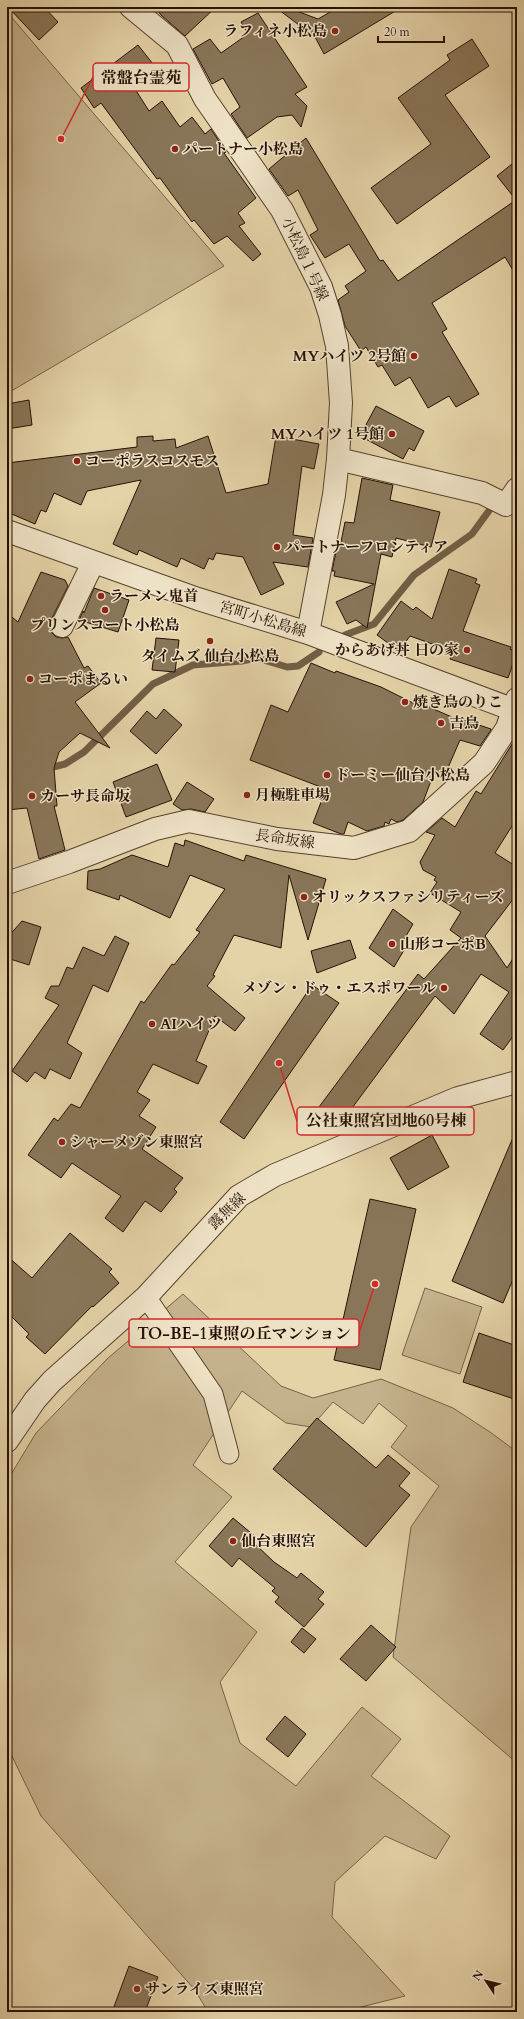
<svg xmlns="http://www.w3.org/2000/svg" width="524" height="2019" viewBox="0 0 524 2019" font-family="Cardo,'Noto Serif JP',serif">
	<rect width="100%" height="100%" fill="#e5d3a8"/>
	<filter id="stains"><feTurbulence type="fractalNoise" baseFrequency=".005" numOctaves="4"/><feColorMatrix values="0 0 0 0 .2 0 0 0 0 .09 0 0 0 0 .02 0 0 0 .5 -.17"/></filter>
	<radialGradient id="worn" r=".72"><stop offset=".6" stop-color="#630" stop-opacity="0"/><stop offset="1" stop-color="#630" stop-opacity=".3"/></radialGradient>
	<!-- green -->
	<path fill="#c5b28c" stroke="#766248" d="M7 12 224 266 13 390 7 389Z
		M425 1288 482 1307 460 1374 402 1355Z
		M183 1294 281 1386 313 1398 381 1379 453 1408 490 1432 517 1452V1763L393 1657 411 1527 439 1486 391 1447 407 1426 379 1403 363 1424 333 1402 311 1427 286 1423 242 1391 193 1465 232 1497 175 1562 257 1632 220 1682 240 1743 296 1786 362 1707 401 1739 371 1776 450 1836 436 1859 385 1836 335 1882 332 1917 405 1996 341 2012H208L195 1990 41 1816 7 1746V1481L36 1433 107 1359Z"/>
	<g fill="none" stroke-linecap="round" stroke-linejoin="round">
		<!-- stream -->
		<path stroke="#725e45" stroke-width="7" d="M345 635 374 624 414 575 472 534 491 508
			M45 769 65 764 84 752 153 684 193 665 242 661 257 658 287 667 298 666 319 652"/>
	</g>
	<!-- building -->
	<path fill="#897659" stroke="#261104" d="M8 7H44L58 22 39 40Z
		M155 7H216L185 36 161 15Z
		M280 7H286L318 19 339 7H402L324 54 315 37 279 10Z
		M258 13 307 87 295 94 307 106 301 127 292 115 277 117 247 138 231 114 240 107 223 78 212 84 193 49 210 39 221 53 248 34 241 22Z
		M472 39 489 66 445 95 490 157 397 224 371 188 431 144 398 98 450 60 447 55Z
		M138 45 153 64 130 81 149 111 162 101 180 127 192 117 205 134 211 129 226 152 224 153 256 198 238 213 245 223 239 226 261 254 253 261 227 236 214 244 194 220 192 222 160 178 157 179 101 103 94 108 81 88Z
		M306 138 380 261 383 260 398 281 516 200 497 176 517 160V277L505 257 432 303 447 329 442 332 479 394 456 407 449 396 428 408 410 377 395 386 382 365 378 367 366 347 361 351 345 326 338 300 349 292 345 286 366 271 349 244 325 258 310 235 318 230 298 190 288 196 269 169Z
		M29 400 32 425 7 429V404Z
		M376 406 424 431 414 451 409 448 403 459 360 436Z
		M153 436V441L175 439 176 448 208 436 226 493 268 484 276 436 319 444 314 469 302 466 293 535 313 538 308 567 273 562 284 584 261 595 243 557 216 553 213 560 209 558 204 569 181 558 177 567 139 550 137 555 113 544 141 480 87 491 81 505 54 493 46 512 41 510 35 524 7 512V463L137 447V437Z
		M362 478 393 485 390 500 440 512 431 547 396 538 392 557 381 554 367 628 356 620 347 624 336 602 374 584 334 576 335 571H332L338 542H341L345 522 354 523Z
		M449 569 477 579 475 583 480 585 463 631 511 647 510 649 517 652 508 678 450 659 452 651 410 636 399 651 377 635 401 601 413 610 416 607 432 619Z
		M41 572 65 580 68 586 51 620 50 627 52 633 56 637 62 638 68 637 84 668 88 666 101 683 75 702 110 748 80 733 59 752 54 768 57 806H54L65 850 39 859 27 808 7 810V613L18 622Z
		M94 588 129 600 118 632 79 620 83 611 84 613Z
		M156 638 179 640 175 672 152 670Z
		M311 663 335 673 336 671 381 687 421 707 422 704 461 721V719L491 729V730L480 746 460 740 444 777 434 773 423 802 403 820 397 822 391 819 389 824 385 822 384 826 367 831 348 822 344 834H341L313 823 326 789 250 760 271 705 288 712Z
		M164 709 182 725 156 754 130 731 147 711 156 719Z
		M517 736V818L495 853 517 867V894L485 936 507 968 517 952V1031L503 1050 480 1034 509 992 481 974 454 1014 435 996 338 1127 316 1111 418 974 424 979 461 938 450 930 461 912 430 893 437 882 434 880 436 877 423 870 420 862 435 835 426 832 442 818 455 827 476 791 481 794Z
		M157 764 172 800 126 817 113 782Z
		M187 782 214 799 205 812 191 809 182 810 173 804Z
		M185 840 244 861 246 855 326 879 308 940 289 875 281 948 234 935 213 975 215 976 207 986 245 1018 235 1031 215 1016 196 1061 207 1066 198 1084 153 1064 137 1092 150 1100 139 1116 156 1127 142 1149 183 1178 174 1189 177 1192 161 1212 145 1201 123 1232 105 1218 121 1196 72 1163 61 1178 28 1155 54 1118 58 1121 71 1104 80 1108 141 1001 144 1003 172 964 174 965 200 932 196 930 225 889 190 875 170 918 120 895 119 900 87 889 88 871 100 869 132 855 168 867 175 843 184 846Z
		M393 909 413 924 402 943 407 945 394 967 369 948Z
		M22 921 41 927 29 965 7 958V938Z
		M115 936 129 943 108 992 93 985 67 1043 82 1053 70 1079 50 1069 45 1079 35 1072 27 1082 12 1071 59 1005 45 998 51 986H59L67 967 73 969 83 947 104 956Z
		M350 940 356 958 317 973 311 951Z
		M312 985 339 1003 244 1139 220 1122Z
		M517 1128V1270L503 1303 452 1281Z
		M432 1135 449 1167 408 1190 390 1158Z
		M370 1199 416 1209 380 1370 334 1360Z
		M70 1233 112 1269 109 1272 119 1283 93 1307 92 1306 45 1354 26 1337 29 1334 7 1312V1256L32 1278Z
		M479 1333 517 1346V1400L463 1382Z
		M317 1418 376 1468 388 1455 410 1473 399 1486 410 1495 366 1547 273 1469Z
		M233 1518 257 1538 253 1542 274 1562 297 1578 301 1573 324 1592 318 1599 324 1604 304 1627 275 1602 279 1597 272 1591 275 1588 239 1558 232 1567 209 1546Z
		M371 1625 396 1647 366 1681 340 1659Z
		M302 1628 316 1639 304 1653 291 1642Z
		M285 1716 306 1734 288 1757 266 1739Z
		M129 1966 158 1977 145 2012H112Z"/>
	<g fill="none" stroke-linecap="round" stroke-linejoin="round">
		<!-- pedestrian casing -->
		<g stroke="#56422d" stroke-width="21">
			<path id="pedestrian" d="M146 1297 213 1394 229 1454"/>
		</g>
		<!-- minor casing -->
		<g stroke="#56422d" stroke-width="24">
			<path id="minor" d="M338 459 482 493 506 505 517 489
				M62 626 93 563
				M7 883 69 862 155 829 189 821 277 839 354 848 409 831 484 763 507 728 517 699
				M7 1441 35 1400 52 1381 146 1297 239 1196 275 1175 458 1098 517 1082"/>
		</g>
		<!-- tertiary casing -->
		<g stroke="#56422d" stroke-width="24">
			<path id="tertiary" d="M131 7 177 45 205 99 282 210 321 287 330 315 337 346 341 403 338 459 334 495 308 633
				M7 531 198 599 308 633 517 711"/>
		</g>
		<!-- pedestrian -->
		<use href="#pedestrian" stroke="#eee2c6" stroke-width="19"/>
		<!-- minor -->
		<use href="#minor" stroke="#eee2c6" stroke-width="22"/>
		<!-- tertiary -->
		<use href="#tertiary" stroke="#eee2c6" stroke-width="22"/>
	</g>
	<!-- markers -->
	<g fill="#8f2418" stroke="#eee2c6" stroke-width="1.5">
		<circle cx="335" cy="31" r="4"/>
		<circle cx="175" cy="149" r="4"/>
		<circle cx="414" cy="356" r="4"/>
		<circle cx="392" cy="434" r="4"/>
		<circle cx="77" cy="461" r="4"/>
		<circle cx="277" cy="547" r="4"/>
		<circle cx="101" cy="596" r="4"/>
		<circle cx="105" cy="610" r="4"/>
		<circle cx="210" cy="641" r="4"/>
		<circle cx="467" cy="650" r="4"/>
		<circle cx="30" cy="679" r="4"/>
		<circle cx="405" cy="702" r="4"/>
		<circle cx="441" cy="723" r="4"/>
		<circle cx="327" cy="775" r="4"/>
		<circle cx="247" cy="795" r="4"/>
		<circle cx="32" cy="796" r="4"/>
		<circle cx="304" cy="897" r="4"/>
		<circle cx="392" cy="944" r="4"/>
		<circle cx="444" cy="988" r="4"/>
		<circle cx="152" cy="1024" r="4"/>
		<circle cx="62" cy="1142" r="4"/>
		<circle cx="233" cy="1541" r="4"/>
		<circle cx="137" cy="1989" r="4"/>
	</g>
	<g text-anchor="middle" stroke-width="3" stroke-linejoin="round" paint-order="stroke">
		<!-- poi labels -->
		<g font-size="15" font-weight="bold" fill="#261104" stroke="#eee2c6" text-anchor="start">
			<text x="327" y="36" text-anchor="end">ラフィネ小松島</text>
			<text x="183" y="154">パートナー小松島</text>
			<text x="406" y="361" text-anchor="end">MYハイツ 2号館</text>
			<text x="384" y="439" text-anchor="end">MYハイツ 1号館</text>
			<text x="85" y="466">コーポラスコスモス</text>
			<text x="285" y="552">パートナーフロンティア</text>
			<text x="109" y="601">ラーメン鬼首</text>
			<text x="105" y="630" text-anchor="middle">プリンスコート小松島</text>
			<text x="459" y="655" text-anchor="end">からあげ丼 日の家</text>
			<text x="210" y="661" text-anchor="middle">タイムズ 仙台小松島</text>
			<text x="38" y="684">コーポまるい</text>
			<text x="413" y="707">焼き鳥のりこ</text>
			<text x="449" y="728">吉鳥</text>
			<text x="335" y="780">ドーミー仙台小松島</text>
			<text x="255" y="800">月極駐車場</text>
			<text x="40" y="801">カーサ長命坂</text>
			<text x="312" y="902">オリックスファシリティーズ</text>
			<text x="400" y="949">山形コーポB</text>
			<text x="436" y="993" text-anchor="end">メゾン・ドゥ・エスポワール</text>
			<text x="160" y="1029">AIハイツ</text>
			<text x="70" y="1147">シャーメゾン東照宮</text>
			<text x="241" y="1546">仙台東照宮</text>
			<text x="145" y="1994">サンライズ東照宮</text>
		</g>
		<!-- street labels -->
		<g font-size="15" fill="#261104" stroke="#eee2c6">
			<text transform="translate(305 259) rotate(65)" y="5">小松島１号線</text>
			<text transform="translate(263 619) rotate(17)" y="5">宮町小松島線</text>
			<text transform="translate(285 839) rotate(8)" y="5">長命坂線</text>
			<text transform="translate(227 1211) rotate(-44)" y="5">露無線</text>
		</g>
	</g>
	<!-- callouts -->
	<path fill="none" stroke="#d62828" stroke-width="1.5" d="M61 139L93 77M279 1063L297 1121M375 1284L359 1333"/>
	<g fill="#d62828" stroke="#eee2c6" stroke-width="1.5">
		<circle cx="61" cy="139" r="4"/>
		<circle cx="279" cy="1063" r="4"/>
		<circle cx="375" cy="1284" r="4"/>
	</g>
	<g fill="#eee2c6" stroke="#d62828" stroke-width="1.5">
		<rect x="93" y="63" width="96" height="28" rx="4"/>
		<rect x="297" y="1107" width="177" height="28" rx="4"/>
		<rect x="129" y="1319" width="230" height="28" rx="4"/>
	</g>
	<g font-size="16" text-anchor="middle" font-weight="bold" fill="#261104">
		<text x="141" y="83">常盤台霊苑</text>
		<text x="386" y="1126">公社東照宮団地60号棟</text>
		<text x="244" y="1339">TO-BE-1東照の丘マンション</text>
	</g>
	<!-- margin -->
	<rect width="524" height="2019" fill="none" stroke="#e5d3a8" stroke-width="24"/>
	<rect x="8" y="8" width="508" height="2003" fill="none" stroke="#261104" stroke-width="2"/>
	<rect x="12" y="12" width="500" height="1995" fill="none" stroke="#261104"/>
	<!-- north arrow -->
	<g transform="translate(486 1981) rotate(305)" stroke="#eee2c6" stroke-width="3" paint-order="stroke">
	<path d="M0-3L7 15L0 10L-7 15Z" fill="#261104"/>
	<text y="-6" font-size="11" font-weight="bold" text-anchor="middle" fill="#261104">N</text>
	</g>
	<!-- scale -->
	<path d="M378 36v6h66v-6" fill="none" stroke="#261104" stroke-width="2"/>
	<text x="384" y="36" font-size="12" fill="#261104" stroke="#eee2c6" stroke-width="3" paint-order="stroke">20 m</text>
	<rect width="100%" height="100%" filter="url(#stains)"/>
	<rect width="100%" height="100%" fill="url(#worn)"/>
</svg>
